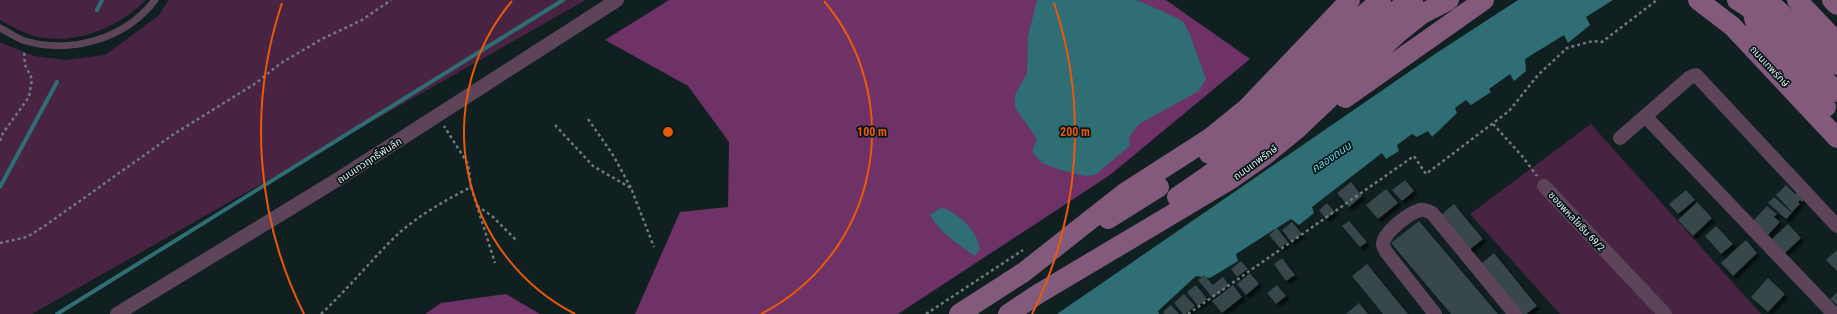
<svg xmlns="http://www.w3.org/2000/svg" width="1837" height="314" viewBox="0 0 1837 314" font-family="'Roboto Condensed','Noto Sans Thai',sans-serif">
	<defs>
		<filter id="shadow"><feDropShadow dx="3.5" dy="3.5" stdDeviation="1" flood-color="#0009"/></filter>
	</defs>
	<rect width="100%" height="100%" fill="#101f20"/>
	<!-- green -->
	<path fill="#482342" d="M0 0H98L103 2 105 0H146C116 30 69 48 28 34 18 30 9 25 0 20Z
		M169 0H586L32 314H0V42L34 56 65 60 105 55 158 16Z
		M1591 124 1761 314H1560L1470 214Z"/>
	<!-- forest -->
	<path fill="#6e3266" d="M669 0H1166L1250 59 1110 175 898 314H635L680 212 728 207 729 142 688 86 605 40Z
		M506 294 540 314H425L441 303Z"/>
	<!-- water -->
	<path fill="#2e6e74" d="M1037 0H1136L1160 10 1183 21 1190 35 1206 79 1199 91 1139 124 1129 137 1130 146 1095 175 1085 176 1061 170 1042 163 1032 152 1037 139 1015 108V95L1027 73 1028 36Z
		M1518 0H1613L1586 17 1590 25 1568 43 1564 35 1525 59 1526 71 1514 81 1510 74 1489 89 1491 92 1471 105 1466 100 1455 108 1457 113 1432 137 1428 131 1417 137 1412 134 1397 145 1399 151 1386 159 1382 153 1312 207 1314 213 1299 225 1291 219 1236 254 1238 261 1210 278 1196 276 1158 311 1159 314H1057L1435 54Z
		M942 207C960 216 976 228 980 249L975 256C959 245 939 232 930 215Z"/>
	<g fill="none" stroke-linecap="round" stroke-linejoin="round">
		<!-- stream -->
		<path stroke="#2e6e74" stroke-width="4" d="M97 10 102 0
			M0 187 57 82
			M57 314 563 0"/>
	</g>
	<!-- building -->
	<path fill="#374749" filter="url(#shadow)" d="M1405 180 1414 191 1402 201 1392 190Z
		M1351 182 1362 196 1349 207 1337 193Z
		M1786 185 1795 194 1798 191 1805 199 1802 202 1800 200 1798 202 1800 204 1792 212 1776 195Z
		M1386 189 1398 203 1378 219 1366 205Z
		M1686 190 1695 200 1678 214 1669 204Z
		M1774 197 1792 213 1786 219 1768 203Z
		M1697 202 1712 218 1693 236 1678 220Z
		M1327 203 1335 212 1326 219 1319 210Z
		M1454 204 1483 239 1469 250 1441 215Z
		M1767 206 1777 214 1774 217 1780 222 1768 235 1753 221Z
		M1349 221 1367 242 1360 247 1342 226Z
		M1419 221 1498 314H1451L1391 243Z
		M1292 222 1302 234 1291 242 1282 230Z
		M1788 224 1801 238 1783 255 1770 241Z
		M1716 226 1733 244 1721 254 1705 236Z
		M1277 228 1288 242 1280 248 1269 235Z
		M1746 240 1757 253 1733 276 1721 263Z
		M1837 250V271L1826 260Z
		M1494 253 1537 306 1526 314H1522L1481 264Z
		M1282 258 1295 275 1286 281 1274 264Z
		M1241 261 1248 269 1237 277 1231 269Z
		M1367 264 1408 314H1383L1352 276Z
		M1250 273 1259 284 1246 295 1237 284Z
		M1204 275 1213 285 1223 277 1229 285 1213 298 1198 280Z
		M1768 278 1785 294 1768 312 1751 297Z
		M1196 285 1207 299 1198 306 1187 292Z
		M1233 285 1242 297 1222 313 1212 301Z
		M1277 285 1286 296 1276 304 1267 293Z
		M1837 292V305L1830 299Z
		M1184 294 1195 306 1186 314H1183L1174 303Z
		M1359 303 1368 314H1346Z
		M1171 305 1179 314H1164L1163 312Z"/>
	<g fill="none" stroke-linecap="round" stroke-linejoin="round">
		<!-- path -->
		<path stroke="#6e7a7b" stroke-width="2.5" stroke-dasharray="3 3" stroke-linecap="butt" d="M588 119 613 155 631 188
			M1493 124 1522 156 1537 176
			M555 125 593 166 631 188 654 247
			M0 141 3 133 29 97 32 79 25 65 24 51
			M471 187 495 263
			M477 206 492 216 516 240
			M0 243 27 237 46 225 174 134 256 83 281 63 322 39 362 20 391 0
			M321 314C348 289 371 260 398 234 419 215 446 200 471 187L468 164 444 126
			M926 314 1023 250
			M1188 314 1414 156 1426 174 1509 111 1538 75 1567 48 1593 41 1602 42 1657 0"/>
		<!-- service -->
		<path stroke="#5e4459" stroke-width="7" d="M0 28C8 32 16 38 25 41 72 54 125 39 155 0"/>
		<!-- minor -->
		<path stroke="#5e4459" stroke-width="14" d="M1645 116 1834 314
			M1620 138 1689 78 1696 75 1837 226
			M1544 186 1665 314
			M117 314 340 178 617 0
			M1435 314 1387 253C1385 250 1383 247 1383 244 1384 232 1409 213 1420 210 1424 209 1428 211 1432 213L1515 314"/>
		<!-- secondary -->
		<path stroke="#83597c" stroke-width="20" d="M1698 0 1732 26 1837 138
			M1737 0 1748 7 1803 57 1837 92
			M1758 0C1751 10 1753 20 1759 30L1826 107
			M1767 0 1837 65
			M1797 0 1837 42
			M1832 0 1837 5
			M1345 98 1484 0
			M1209 154 1232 138 1271 106 1348 28 1381 0
			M1177 197 1241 153 1276 125 1359 43 1404 4 1413 0
			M1108 219 1159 187
			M959 314 1024 272 1123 194 1210 138 1247 108 1350 0
			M1008 314 1038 294 1228 181 1264 156 1297 129 1397 34 1422 14 1449 0"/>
	</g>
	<!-- distance rings -->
	<g fill="none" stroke="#e8590c" stroke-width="2">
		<path d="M575 314A204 204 0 0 1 512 1M824 1A204 204 0 0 1 761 314"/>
		<path d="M304 314A407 407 0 0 1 282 3M1054 3A407 407 0 0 1 1032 314"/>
	</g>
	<g text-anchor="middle" stroke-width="3.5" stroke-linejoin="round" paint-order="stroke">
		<!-- street labels -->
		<g font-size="10" fill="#e1eaeb" stroke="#071617">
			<text transform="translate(1770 66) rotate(47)" y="4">ถนนเทพรักษ์</text>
			<text transform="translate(369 160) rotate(-33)" y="4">ถนนเทวฤทธิ์พันลึก</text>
			<text transform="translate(1255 162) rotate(-36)" y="4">ถนนเทพรักษ์</text>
			<text transform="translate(1577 221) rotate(47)" y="4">ซอยพหลโยธิน 69/2</text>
		</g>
		<!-- water labels -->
		<g font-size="11" font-style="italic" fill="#5ad8e3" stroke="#071617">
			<text transform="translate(1331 157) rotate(-34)" y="4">คลองถนน</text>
		</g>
	</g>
	<circle cx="668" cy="132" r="6" fill="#e8590c" stroke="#071617" stroke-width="2"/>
	<g font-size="12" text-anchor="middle" font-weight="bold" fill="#e8590c" stroke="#071617" stroke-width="3.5" stroke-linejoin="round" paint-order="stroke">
		<text x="872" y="136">100 m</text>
		<text x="1075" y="136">200 m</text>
	</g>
</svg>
